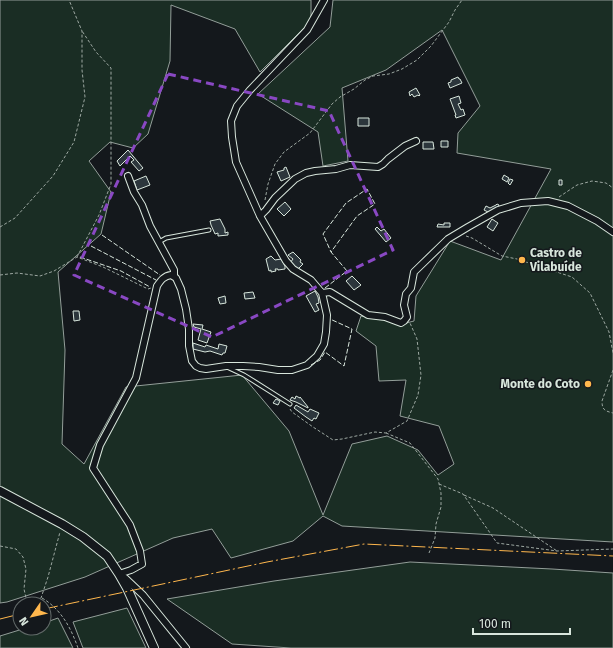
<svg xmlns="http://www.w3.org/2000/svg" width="613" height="648" viewBox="0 0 613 648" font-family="'Fira Sans',sans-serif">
	<rect width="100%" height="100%" fill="#14181c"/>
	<!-- green -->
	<path fill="#1a2d24" stroke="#939e99" d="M0 0H311V21L260 72 235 29 171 5 170 61 148 134 133 148 110 142 89 161 111 192 101 234 58 272 65 350 62 444 84 464 126 387 242 375 289 431 323 515 352 444 387 436 418 450 438 475 454 464 439 426 400 416 406 380 379 381 376 346 356 331 361 316 382 319 398 325 414 321 416 296 450 241 501 260 551 169 457 153 458 133 480 106 442 30 386 70 342 88 348 161 323 166 318 132 258 94 330 27 333 0H613V542L342 526 323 516 293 541 231 558 212 529 173 538 85 577 7 602 0 603Z
		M410 562 552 569 613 573V648H291L232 644 167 599 274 581Z
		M127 608 146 648H83L73 622Z
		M58 618 73 648H0V636L26 628H44V623Z"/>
	<!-- building -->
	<path fill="#2c363c" stroke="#d8e6dc" d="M458 77 459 79H460L462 83 450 88 448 83 451 82V80Z
		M416 88 420 95 419 96 418 95 414 97 412 94 410 96 409 92Z
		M459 96 461 103 458 104 461 110 463 109 465 115 456 118 455 115H456L450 99Z
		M358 118H369V126H358Z
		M441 141H448V147H441Z
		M423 142H433L434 149H423Z
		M128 150 143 168 139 171 131 162 134 160 130 156 120 166 117 161Z
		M286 167 290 177 281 181 277 172 284 170V168Z
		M504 175 509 178 507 182 502 179Z
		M146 176 150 185 137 190 134 181Z
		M510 179 513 180 510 185 508 183Z
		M559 180H562V185H559Z
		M285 202 291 209 284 216 277 209Z
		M497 204 499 205 498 208 488 212 484 210 486 206 490 208 496 205Z
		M220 219 225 229V233L228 232V235L218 236V233L215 234 211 225 210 221Z
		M492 219 498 223 493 231 487 227Z
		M444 223H450V227H437L438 224 444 225Z
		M377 227 381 231 384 229 391 238 386 242 375 229Z
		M293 252 301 260 300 262 303 264 298 269 290 263 293 259 288 255Z
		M271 256 275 260 281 259 285 266V269L278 270V269H275L276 271 271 272V270L269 271 266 259Z
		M352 276 361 285 354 290 346 281Z
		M315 291 318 297 319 303 316 304 319 310 315 312 306 296Z
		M253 292 255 298 245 299 244 293Z
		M225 296 226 303 220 304 218 298Z
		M73 311H79L80 320 74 321Z
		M193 324 203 325 202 329 211 332 207 343 198 340 201 329 194 327Z
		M193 343 205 347 206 345 218 349 219 344 227 346 225 353H223L222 355 210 351 205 352 193 349Z
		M296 396 300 398V397L308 407V408L296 402 290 400 292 397 295 399Z
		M276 399 280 401 278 405 273 403Z
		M296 405 308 412 310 409 319 413 316 419 314 418 312 421 306 417 294 408Z"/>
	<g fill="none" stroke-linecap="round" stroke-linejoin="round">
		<!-- service casing -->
		<g stroke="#d8e6dc" stroke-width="5">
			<path id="service" d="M159 242 166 238 209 230
				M229 368 244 375 290 404"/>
		</g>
		<!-- minor casing -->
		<g stroke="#d8e6dc" stroke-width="8">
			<path id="minor" d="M128 176 134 192 142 205 150 226 174 270V275
				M260 216 266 210 275 198 295 179 306 173 315 171 336 169 350 165 378 167 383 164 388 159 405 146 416 141
				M322 293 330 292 368 315 385 317 401 323 404 321 407 317 404 305 406 294 411 288 414 272 448 239 468 227 498 210 521 203 548 201 568 206 597 221 613 232
				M119 574 131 570 142 564 140 551 130 525 93 468 100 445 136 378 157 286C161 280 164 276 171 275L176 278 181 289 186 309 189 329V346L192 361 196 366 200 368 206 369 226 366H243L259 367 278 370H292L307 365 317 356 324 344 326 332 327 315 322 293 311 280 293 269 286 261 260 216 236 162 232 137 231 121 237 106 250 90 307 30 324 0
				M121 574 125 578 143 595 186 648"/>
		</g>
		<!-- secondary casing -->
		<g stroke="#d8e6dc" stroke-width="10">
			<path id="secondary" d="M0 491 62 524 83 537 107 556 119 574 127 588 154 648"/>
		</g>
		<!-- path -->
		<path stroke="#9da8a2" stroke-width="1" stroke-dasharray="3 2" stroke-linecap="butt" d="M559 197 577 185 592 181 606 183 613 188
			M265 200 268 184 275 164 284 152 310 133 332 104 340 97 354 89 365 80 373 76 389 74 402 69 417 60 431 46 449 22 455 10 462 0
			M0 227 15 218 53 176 74 142 85 97 82 70V31L69 0
			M466 236 472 238 502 256 517 259 572 277 590 293 609 332 613 353
			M77 257 99 215 111 184V68L96 52 82 31
			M0 275 17 273 40 276 54 271 77 257 103 267 148 289 151 288
			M613 370 602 401C602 410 605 411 613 413
			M290 409 292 412 313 427 333 440 342 439 375 432 386 433 407 421 418 395 421 375 417 339 410 323
			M386 433 410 443 438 479 441 493V507L436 524 435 538 429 553
			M439 484 463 494 497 543 557 551 613 549
			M464 495 493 508 557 551
			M0 546 16 549 23 557 26 569 24 589 26 598 32 602 41 598 48 577 60 532
			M42 598C61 609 71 628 78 648"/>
		<!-- service -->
		<use href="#service" stroke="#14181c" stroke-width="3"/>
		<!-- minor -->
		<use href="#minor" stroke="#14181c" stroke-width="6"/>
		<!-- secondary -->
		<use href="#secondary" stroke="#14181c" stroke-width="8"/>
		<!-- fence -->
		<path stroke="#d8e6dc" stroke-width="1" stroke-dasharray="5 2" stroke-linecap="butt" d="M102 235 160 275
			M91 246 156 280
			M80 257 121 271 150 287
			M325 288 347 271 331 252 357 216 375 204 367 189 346 203 323 234 331 252
			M311 365 320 360 325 352 344 366 352 329 330 319"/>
		<!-- power -->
		<path stroke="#ffb74d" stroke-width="1" stroke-dasharray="14 3 2 3" stroke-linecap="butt" d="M44 609 267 562 364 544 613 556
			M0 619 20 614"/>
	</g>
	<!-- marked area -->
	<path fill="none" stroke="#8948c3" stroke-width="3" stroke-dasharray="8 5" stroke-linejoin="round" d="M168 74 329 111 393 250 212 337 74 275Z"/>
	<!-- markers -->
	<g fill="#ffb74d" stroke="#14181c" stroke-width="1.5">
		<circle cx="522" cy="260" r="4"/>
		<circle cx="588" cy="384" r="4"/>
	</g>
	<g text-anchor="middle" stroke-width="3" stroke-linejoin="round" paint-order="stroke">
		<!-- poi labels -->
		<g font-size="12" font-weight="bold" fill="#d8e6dc" stroke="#14181c" text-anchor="start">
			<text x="530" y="257">Castro de<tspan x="530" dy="14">Vilabuíde</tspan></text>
			<text x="580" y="388" text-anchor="end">Monte do Coto</text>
		</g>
	</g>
	<!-- north arrow -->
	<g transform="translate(32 616) rotate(236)"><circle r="19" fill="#14181c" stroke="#626a69"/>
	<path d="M0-3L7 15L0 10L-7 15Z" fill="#ffb74d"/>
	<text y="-6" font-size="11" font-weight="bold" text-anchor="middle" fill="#d8e6dc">N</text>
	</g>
	<!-- scale -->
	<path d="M473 628v6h97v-6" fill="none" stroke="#d8e6dc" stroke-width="2"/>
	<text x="479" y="628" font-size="12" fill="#d8e6dc" stroke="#14181c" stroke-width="3" paint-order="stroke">100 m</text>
</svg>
